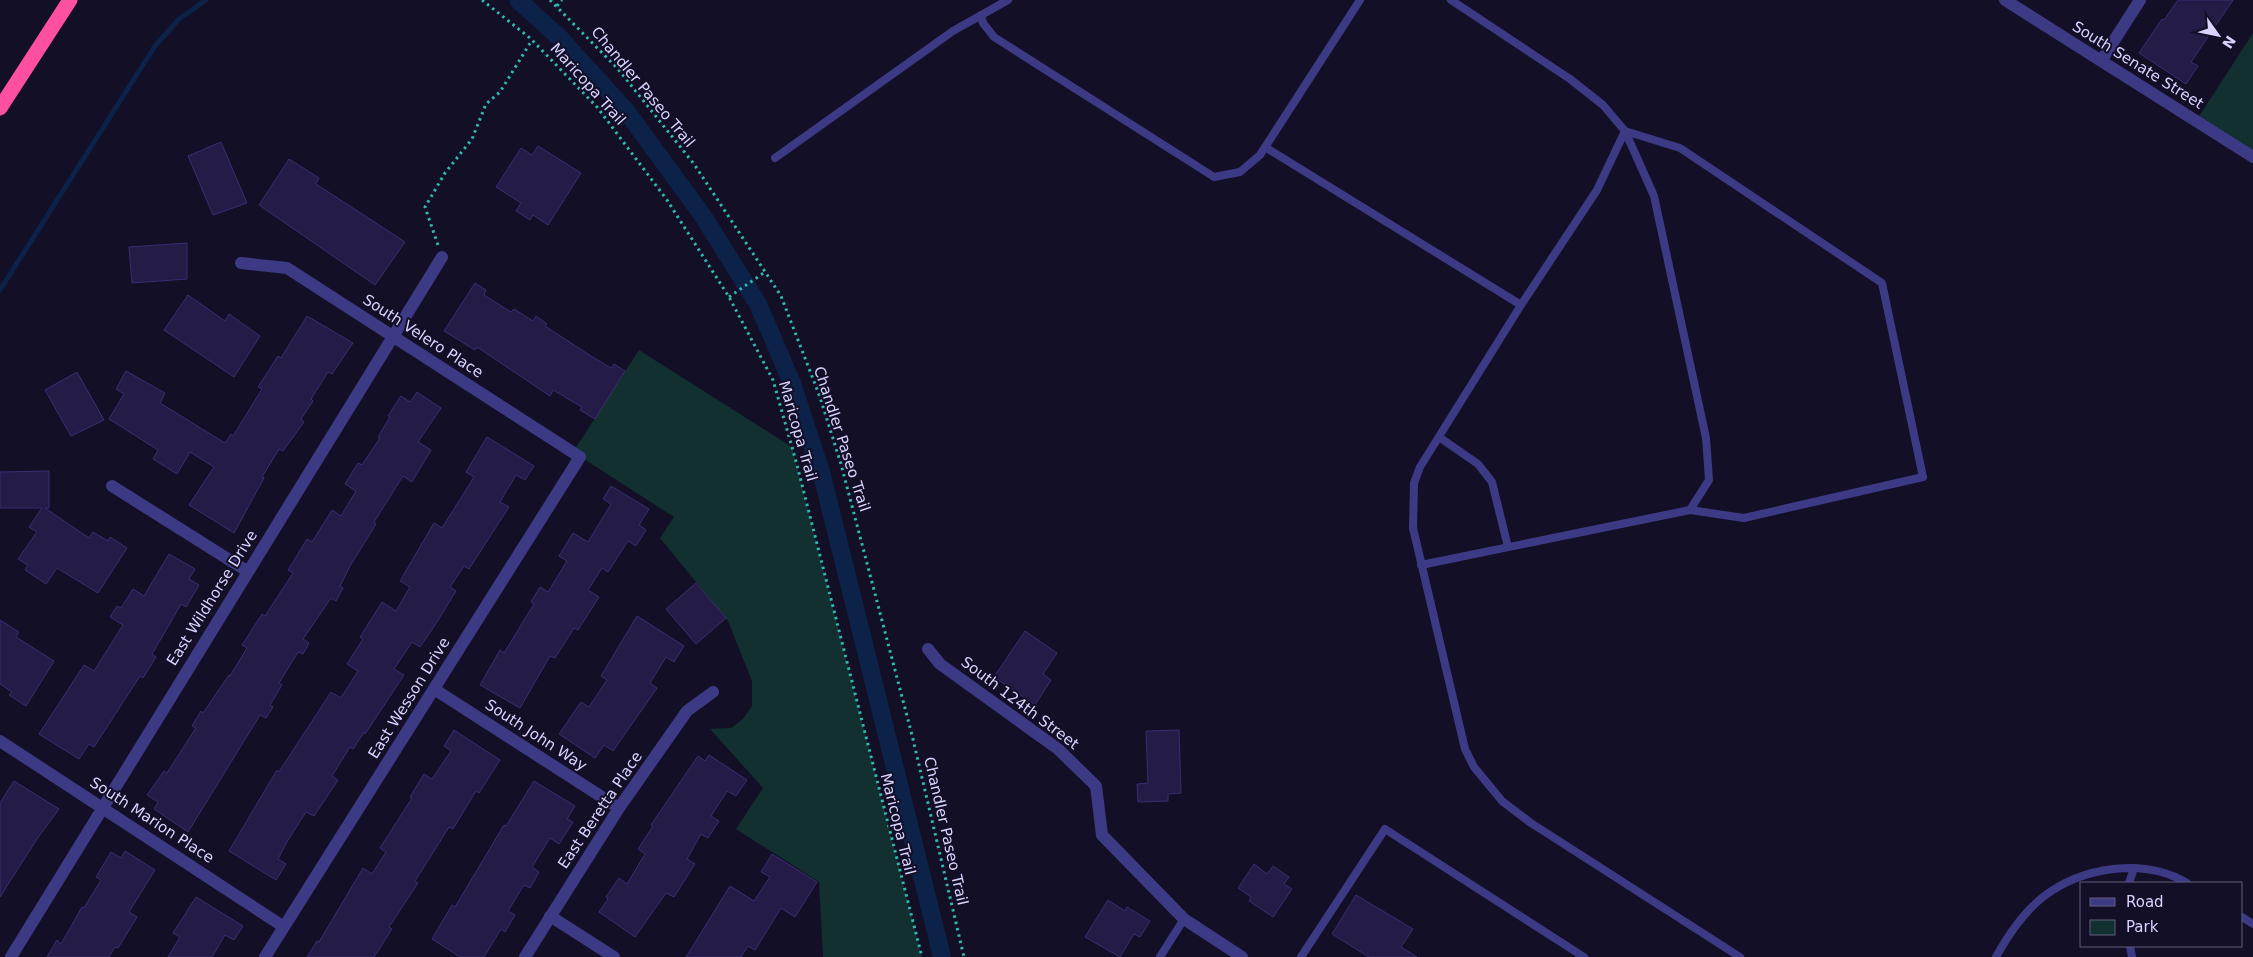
<svg xmlns="http://www.w3.org/2000/svg" width="2253" height="957" viewBox="0 0 2253 957" font-family="'DejaVu Sans',sans-serif">
	<rect width="100%" height="100%" fill="#130f26"/>
	<!-- green -->
	<path fill="#12302f" d="M2253 33V157L2196 121Z
		M639 350 792 447 922 957H823L819 882 736 829 763 788 710 729 731 728 743 719 752 706V681L728 621 660 538 674 517 573 452Z"/>
	<g fill="none" stroke-linecap="round" stroke-linejoin="round">
		<!-- stream -->
		<path stroke="#0c2248" stroke-width="5" d="M0 290 155 46 179 19 206 0"/>
		<!-- canal -->
		<path stroke="#0c2248" stroke-width="18" d="M518 0 559 37 627 112 703 216 758 304 792 383 822 475 942 957"/>
	</g>
	<!-- building -->
	<path fill="#241b47" stroke="#3b2d73" d="M2178 0H2233L2191 62 2198 66 2186 84 2139 53 2162 19 2164 20Z
		M221 142 247 203 213 215 188 156Z
		M538 146 581 173 548 225 533 215 530 220 516 211 521 203 496 187 521 148 532 155Z
		M289 159 319 178 316 184 405 242 375 285 259 205Z
		M187 243V279L132 283 129 247Z
		M475 283 486 290 484 295 511 312 514 309 533 321 536 316 547 324 545 326 591 356 611 368 614 364 625 371 595 419 580 410 582 407 553 390 550 396 477 347 475 350 444 331Z
		M188 295 225 321 229 314 260 336 234 377 164 330Z
		M307 316 353 343 332 374 328 372 311 399 313 401 301 419 304 422 283 451 279 449 262 477 264 478 234 533 189 505 214 467 190 452 177 474 153 459 158 450 109 419 124 394 116 389 126 371 165 393 160 403 225 443 231 434 233 436 262 389 258 387 278 356 281 358Z
		M77 372 104 420 71 436 45 390Z
		M417 392 441 408 418 442 431 450 412 482 403 476 374 522 376 524 350 566 340 586 343 588 336 601 331 598 303 639 309 643 303 654 298 652 279 683 282 685 270 705 273 707 266 718 260 715 188 832 154 809 158 802 147 795 164 771 167 773 196 728 192 726 201 711 203 713 229 675 230 676 247 648 242 645 262 614 265 616 293 573 288 570 307 539 312 542 332 510 341 516 356 491 345 484 358 463 362 465 380 438 378 437 390 417 388 416 401 396 410 402Z
		M487 437 534 466 525 480 516 475 500 502 509 507 469 569 464 566 450 587 456 591 435 625 420 647 412 642 394 669 404 675 365 734 364 732 353 749 350 747 332 776 338 780 314 816 306 812 288 840 278 859 286 864 276 880 229 851 277 770 279 772 331 692 341 698 358 671 347 664 363 639 360 637 382 602 396 611 410 587 400 581 434 523 442 528 474 477 466 472Z
		M49 471V508H45L89 538 93 532 108 541 110 537 127 548 98 593 57 568 46 584 25 570 28 565 18 559 37 532 29 527 42 508H0V472Z
		M611 486 649 509 639 525 646 530 636 546 628 541 608 572 602 568 588 590 599 597 578 630 574 628 555 658 550 656 520 708 480 685 500 650 504 653 534 604 531 602 540 587 548 592 567 561 559 556 573 533 588 542 611 504 603 499Z
		M169 554 195 569 189 579 199 585 186 607 181 604 165 632 152 654 156 657 143 678 140 676 94 747 89 744 79 759 39 734 84 665 94 671 123 625 110 617 117 606 121 608 133 589 144 596Z
		M696 583 726 618 696 644 666 609Z
		M637 616 684 646 674 662 666 657 650 683 657 688 613 751 604 745 595 758 559 734 581 702 589 707 607 680 601 676Z
		M0 620 19 632 16 637 54 661 26 706 9 695 12 692 0 684Z
		M1025 631 1057 653 1043 674 1051 680 1035 705 994 677Z
		M454 730 500 760 479 793 476 791 453 829 449 827 415 881 418 883 389 927 392 929 374 957H307L317 941 319 942 363 868 372 874 386 852 380 848 412 798 410 797 424 774 432 779 451 751 444 746Z
		M1179 730 1181 793 1168 794V801L1138 802 1137 784 1148 783 1146 731Z
		M709 755 747 780 736 796 727 791 711 816 719 821 708 838 701 834 687 859 695 864 674 897 666 893 635 937 599 912 608 899 606 897 619 878 627 884 645 854 638 849 653 826 651 825 698 756 705 761Z
		M14 781 59 809 37 839 0 897V803Z
		M534 781 575 806 567 819 573 822 559 844 550 838 532 867 539 872 530 888 524 885 508 911 515 915 505 932 501 929 484 957H460L432 939 452 905 455 907 504 825 506 826Z
		M125 851 155 870 129 912 137 917 118 948 115 947 109 957H47L57 940 61 944 82 907 84 908 101 880 96 877 111 852 121 858Z
		M772 854 817 882 795 917 781 908 755 950 748 946 741 957H686L730 886 754 901 770 877 761 872Z
		M1254 864 1267 874 1273 866 1289 877 1284 884 1292 889 1273 917 1249 901 1251 897 1238 888Z
		M1356 895 1413 929 1401 947 1417 957H1369L1332 934Z
		M196 897 243 926 234 940 225 935 212 957H168L180 937 173 933Z
		M1108 900 1125 911 1127 907 1150 921 1140 937 1134 934 1120 957 1085 937Z"/>
	<g fill="none" stroke-linecap="round" stroke-linejoin="round">
		<!-- path -->
		<path stroke="#2fb8b0" stroke-width="3" stroke-dasharray="2.5 4" stroke-linecap="butt" d="M482 0 530 38 597 107 667 200 729 297 773 380 797 465 922 957
			M550 0 618 69 694 164 781 296 820 397 841 464 912 735 964 957
			M557 6 562 0
			M438 245 425 207 445 173 472 139 486 104 500 92 532 40
			M729 297 765 272"/>
		<!-- lane -->
		<path stroke="#3d3a85" stroke-width="8" d="M981 15 983 23 994 37 1214 177 1240 172 1260 155 1360 0
			M1265 147 1521 305
			M775 158 953 31 1008 0
			M1439 437 1478 464 1492 482 1508 547
			M1690 510 1744 518 1923 477 1882 283 1680 148 1625 131 1597 190 1521 305 1420 467 1414 483 1413 528 1465 749 1474 767 1502 801 1531 823 1740 957
			M1421 565 1690 510 1709 480 1706 438 1654 196 1625 131 1603 105 1570 79 1451 0
			M2129 883 2134 868
			M2242 917 2253 924
			M2130 946 2132 957
			M1160 957 1184 919
			M1301 957 1385 829 1584 957
			M1996 957C2008 935 2023 913 2043 897 2082 867 2143 857 2187 883"/>
		<!-- street -->
		<path stroke="#3d3a85" stroke-width="12" d="M2005 0 2253 157
			M2101 61 2140 0
			M241 263 287 268 580 457 265 957
			M112 486 247 571
			M928 649 940 664 1058 749 1096 786 1102 835 1184 919 1242 957
			M434 689 619 808
			M0 741 284 927
			M550 916 614 957
			M11 957 442 257
			M525 957 619 808 687 711 713 692"/>
		<!-- highway -->
		<path stroke="#ff4fa3" stroke-width="15" d="M0 108 70 0"/>
	</g>
	<g text-anchor="middle" stroke-width="4" stroke-linejoin="round" paint-order="stroke">
		<!-- street labels -->
		<g font-size="15" fill="#d9d4ff" stroke="#130f26">
			<text transform="translate(2138 65) rotate(32)" y="5">South Senate Street</text>
			<text transform="translate(588 84) rotate(48)" y="5">Maricopa Trail</text>
			<text transform="translate(643 87) rotate(50)" y="5">Chandler Paseo Trail</text>
			<text transform="translate(423 336) rotate(33)" y="5">South Velero Place</text>
			<text transform="translate(798 431) rotate(74)" y="5">Maricopa Trail</text>
			<text transform="translate(842 439) rotate(72)" y="5">Chandler Paseo Trail</text>
			<text transform="translate(212 598) rotate(-58)" y="5">East Wildhorse Drive</text>
			<text transform="translate(409 698) rotate(-58)" y="5">East Wesson Drive</text>
			<text transform="translate(1020 703) rotate(37)" y="5">South 124th Street</text>
			<text transform="translate(536 735) rotate(33)" y="5">South John Way</text>
			<text transform="translate(600 810) rotate(-56)" y="5">East Beretta Place</text>
			<text transform="translate(152 820) rotate(33)" y="5">South Marion Place</text>
			<text transform="translate(898 824) rotate(76)" y="5">Maricopa Trail</text>
			<text transform="translate(946 831) rotate(77)" y="5">Chandler Paseo Trail</text>
		</g>
	</g>
	<!-- legend -->
	<rect x="2080" y="882" width="162" height="65" fill="#130f26" stroke="#625e7d"/>
	<rect x="2090" y="898" width="25" height="8" fill="#3d3a85" stroke="#625e7d"/>
	<text x="2126" y="907" font-size="15" fill="#d9d4ff">Road</text>
	<rect x="2090" y="920" width="25" height="15" fill="#12302f" stroke="#625e7d"/>
	<text x="2126" y="932" font-size="15" fill="#d9d4ff">Park</text>
	<!-- north arrow -->
	<g transform="translate(2218 35) rotate(123)" stroke="#130f26" stroke-width="4" paint-order="stroke">
	<path d="M0-4L9 19L0 12L-9 19Z" fill="#d9d4ff"/>
	<text y="-8" font-size="14" font-weight="bold" text-anchor="middle" fill="#d9d4ff">N</text>
	</g>
</svg>
